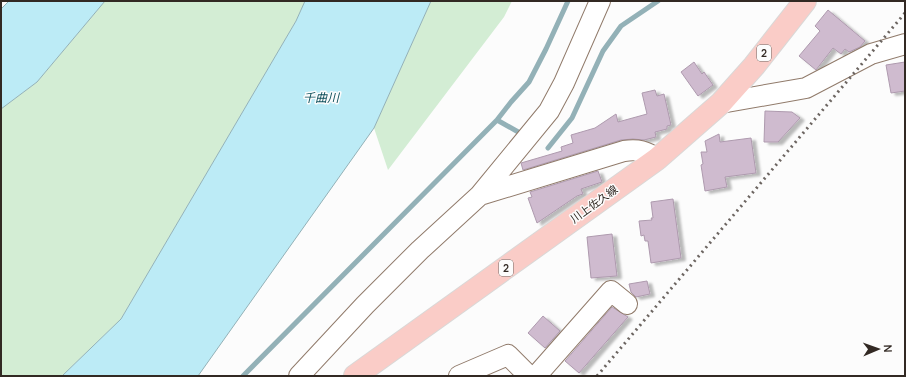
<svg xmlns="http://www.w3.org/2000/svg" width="906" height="377" viewBox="0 0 906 377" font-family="Manrope,'Noto Sans JP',sans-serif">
	<defs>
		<filter id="shadow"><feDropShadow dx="4.5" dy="2.5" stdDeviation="1" flood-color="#0004"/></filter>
	</defs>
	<rect width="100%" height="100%" fill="#fcfcfc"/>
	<!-- green -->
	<path fill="#d3edd4" d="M105 1H305L296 21 121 319 62 376H1V109L37 82Z
		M431 1H512L504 17 388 170 374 128Z"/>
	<!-- water -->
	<path fill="#bcebf6" stroke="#93b1b7" d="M9 1H105L37 82 1 109V9Z
		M305 1H431L374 128 198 376H62L121 319 296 21Z"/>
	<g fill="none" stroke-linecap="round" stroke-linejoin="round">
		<!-- stream -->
		<path stroke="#93b1b7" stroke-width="5" d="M497 120 520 133
			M548 148 572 118 603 51 621 26 658 1
			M243 376 497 120 511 102 529 82 546 49 568 1"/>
	</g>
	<!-- building -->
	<path fill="#cfbbcf" stroke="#ae9aae" filter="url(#shadow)" d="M828 10 865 41 860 47 849 52 845 49 841 54 833 48 816 70 799 56 820 31 815 26Z
		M694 62 702 74 704 72 713 85 698 96 681 72Z
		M905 62V91L891 93 886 65Z
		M655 90 657 96 664 94 671 125 667 126V129L655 132 656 137 644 140 633 139 621 140 523 170 521 163 562 151 561 147 573 143 571 135 595 128 616 114 618 122 647 114 642 93Z
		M765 111 792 112 800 118 778 142H764Z
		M719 134 720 142 751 138 756 173 725 177 727 187 705 191 701 165 703 164 701 152H707L705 141Z
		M598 171 602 182 581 189 583 194 577 196 537 223 528 198 532 197 530 192Z
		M673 199 681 258 651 263 648 241H645L644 235 641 236 639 221 652 220 651 218H653L651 202Z
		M612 234 617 276 591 278 587 237Z
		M647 281 650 294 636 297 631 292 629 284Z
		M612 307 628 317 579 373 565 361Z
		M543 316 560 331 545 348 528 333Z"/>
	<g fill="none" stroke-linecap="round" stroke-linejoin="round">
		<!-- minor casing -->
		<g stroke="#907a6a" stroke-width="22">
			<path id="minor" d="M721 103 806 88 871 54 905 44
				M480 195 549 111 564 83 600 1
				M299 376 365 305 420 250 480 195 624 151C638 149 646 151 657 159
				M459 376 508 355 529 376
				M536 376 611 291 627 304"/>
		</g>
		<!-- major casing -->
		<g stroke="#dad8d7" stroke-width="24">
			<path id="major" d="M355 376 657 159 721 103 754 66 805 1"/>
		</g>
		<!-- minor -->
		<use href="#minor" stroke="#fff" stroke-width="20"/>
		<!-- major -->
		<use href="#major" stroke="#faccc7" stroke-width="22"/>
		<!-- rail -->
		<path stroke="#6c6561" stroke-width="3" stroke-dasharray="2 4" stroke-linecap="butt" d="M597 376 905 13"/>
	</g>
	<g text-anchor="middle" stroke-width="3" stroke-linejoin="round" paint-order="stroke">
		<!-- shield labels -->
		<g fill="#fcfcfc" stroke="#6f6864" stroke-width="1">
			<rect x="757" y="45" width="14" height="16" rx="3"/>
			<rect x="499" y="260" width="14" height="16" rx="3"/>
		</g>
		<g font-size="10" font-weight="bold" fill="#322923">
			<text x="764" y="57">2</text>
			<text x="506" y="272">2</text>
		</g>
		<!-- street labels -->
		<g font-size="11" fill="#322923" stroke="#fcfcfc">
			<text transform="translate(594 204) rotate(-36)" y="4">川上佐久線</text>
		</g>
		<!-- water labels -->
		<g font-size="12" font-style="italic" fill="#0e4f5b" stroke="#fcfcfc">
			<text x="321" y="102">千曲川</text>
		</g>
	</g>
	<!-- border -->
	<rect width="906" height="377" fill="none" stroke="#322923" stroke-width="4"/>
	<!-- north arrow -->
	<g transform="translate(878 349) rotate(88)" stroke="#fcfcfc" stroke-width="3" paint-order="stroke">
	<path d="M0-3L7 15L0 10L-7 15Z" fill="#322923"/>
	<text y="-6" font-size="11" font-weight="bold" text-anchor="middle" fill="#322923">N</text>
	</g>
</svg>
